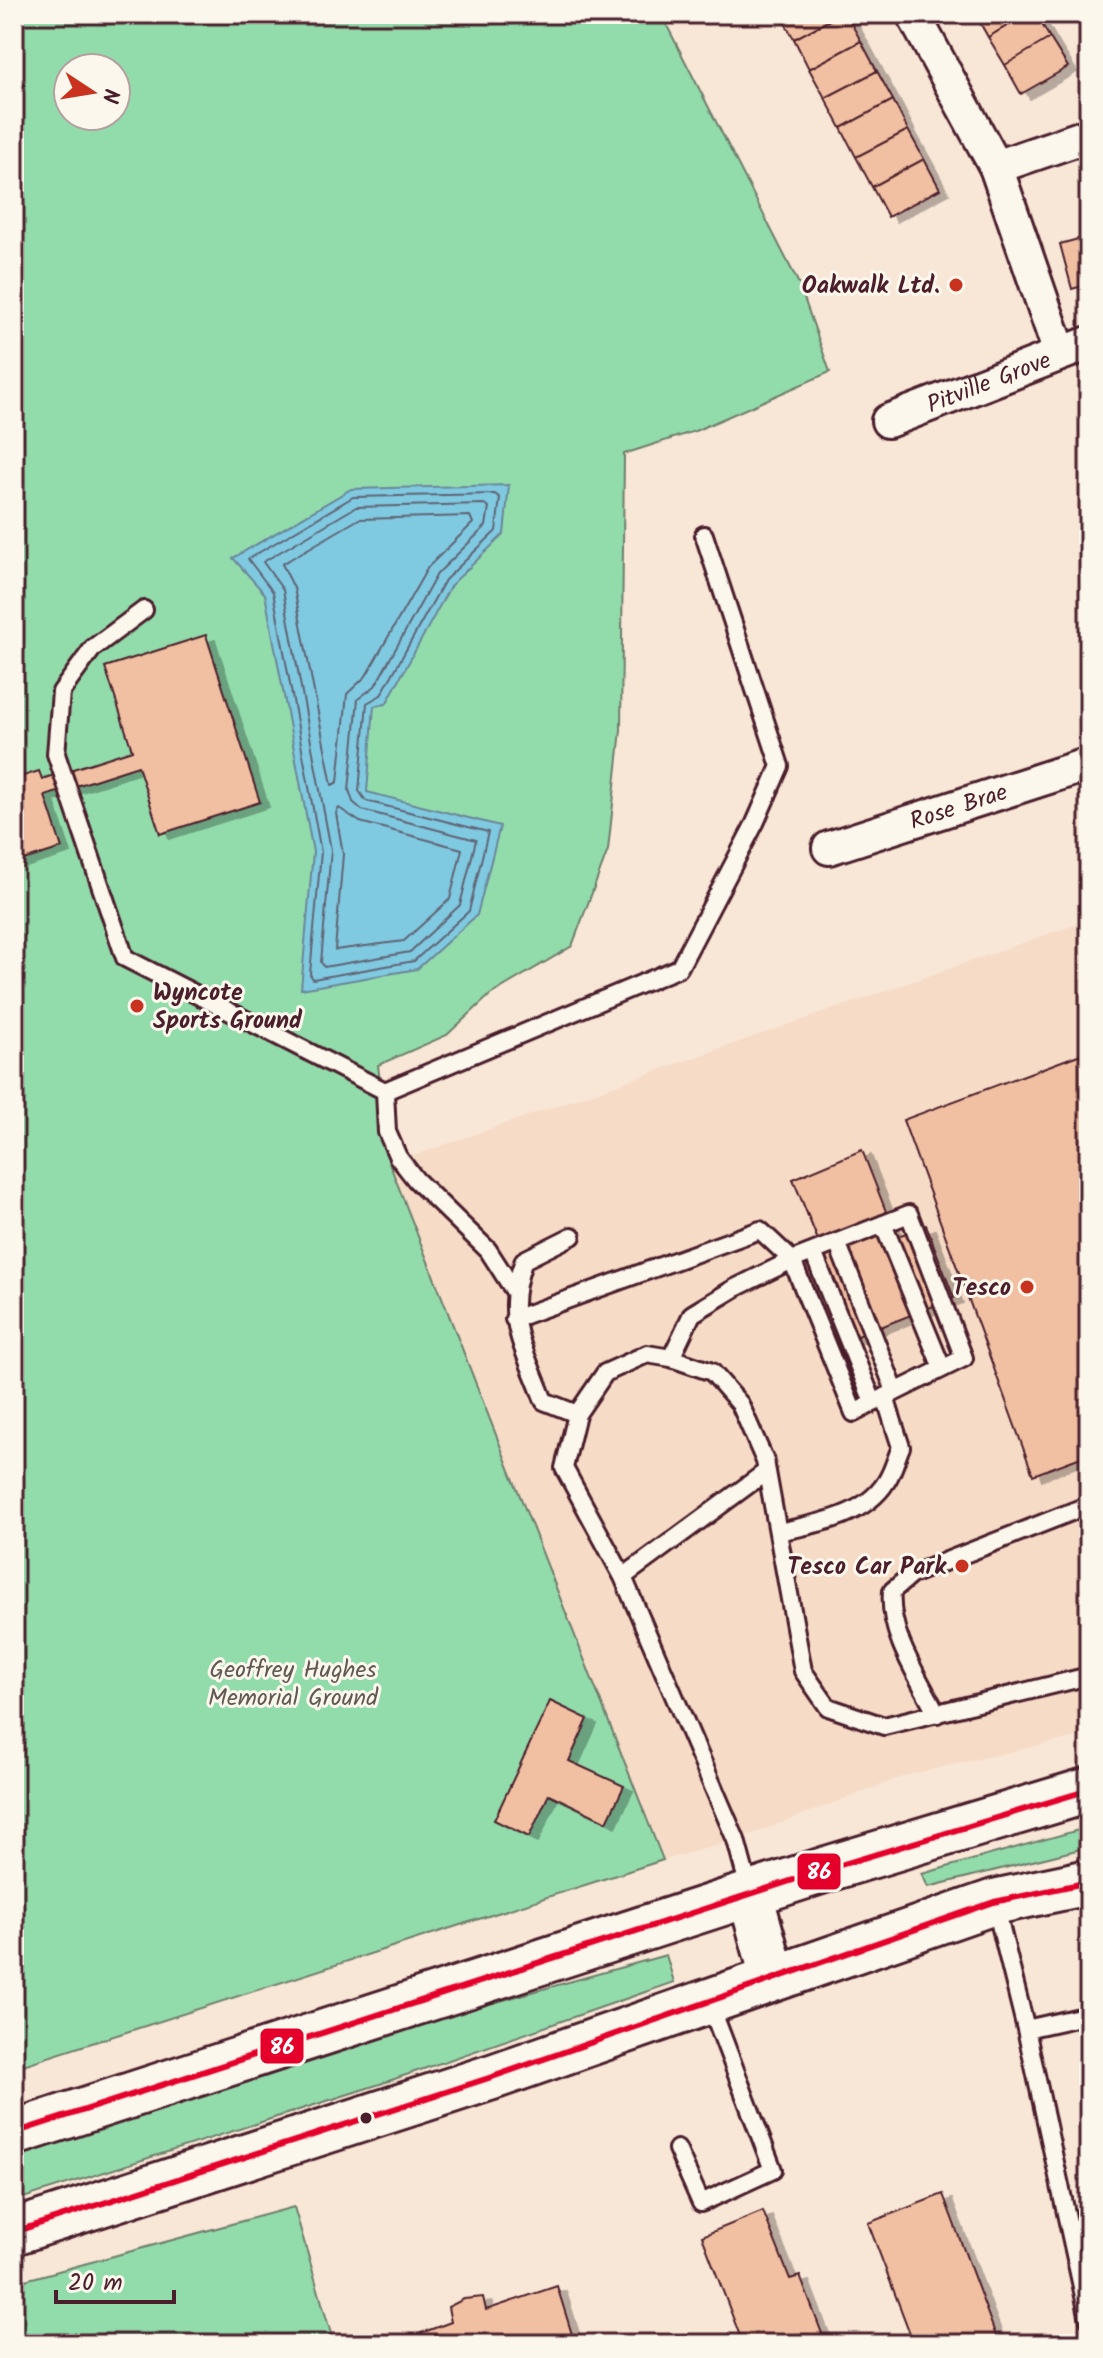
<svg xmlns="http://www.w3.org/2000/svg" width="1103" height="2358" viewBox="0 0 1103 2358" font-family="Kalam,sans-serif">
	<defs>
		<filter id="shadow"><feDropShadow dx="9" dy="5" stdDeviation="0" flood-color="#0004"/></filter>
	</defs>
	<rect width="100%" height="100%" fill="#f8e6d6"/>
	<filter id="ink" filterUnits="userSpaceOnUse"><feTurbulence type="fractalNoise" baseFrequency=".0125" numOctaves="2"/><feDisplacementMap in="SourceGraphic" scale="16" xChannelSelector="R" yChannelSelector="G"/><feConvolveMatrix kernelMatrix="1 2 1 2 8 2 1 2 1" color-interpolation-filters="sRGB"/></filter>
	<g filter="url(#ink)">
		<!-- built -->
		<path fill="#f6dbc6" d="M1089 920V1734L907 1775 736 1840 663 1860 390 1164Z"/>
		<!-- green -->
		<path fill="#92dcac" stroke="#6e7e6c" stroke-width="2" fill-rule="evenodd" d="M14 14H661L799 284 830 372 695 431 624 454 621 730 608 850 572 946 490 995 447 1035 378 1065 390 1165 663 1860 14 2068ZM68 68H116V116H68Z
			M1089 1827V1847L928 1887 922 1874Z
			M666 1955 674 1982 380 2084 14 2201V2150L374 2036Z
			M294 2207 334 2344H14V2283Z"/>
		<!-- water -->
		<path fill="#80cae1" stroke="#6a8698" stroke-width="2" d="M509 485 504 534 451 585 386 704 374 706 367 792 500 826 477 915 417 969 301 989 313 852 265 594 233 558 351 489Z"/>
		<g fill="none" stroke-linecap="round" stroke-linejoin="round">
			<!-- shore -->
			<path stroke="#606374" stroke-width="2" d="M495 494 500 498 496 531 445 580 381 695 367 703 359 791 366 801 488 832 469 911 414 961 313 979 310 974 321 852 273 592 248 559 353 497Z
				M484 504 489 507 486 526 437 574 375 686 358 699 349 790 353 802 362 810 476 840 460 905 410 952 324 967 321 962 331 850 283 590 263 562 356 507Z
				M470 516 473 523 428 567 366 676 347 694 338 782 332 785 294 588 282 564 359 519Z
				M339 808 360 822 462 849 450 899 404 941 335 950 343 854 336 813Z"/>
		</g>
		<!-- building -->
		<path fill="#f1c0a2" stroke="#4a1f2b" stroke-width="2" filter="url(#shadow)" d="M780 14H841L794 39Z
			M841 14H846L861 41 809 69 794 39Z
			M975 14H1027L988 37Z
			M1027 14H1036L1050 38 1005 65 988 37Z
			M1050 38 1068 67 1021 94 1005 65Z
			M861 41 877 71 825 98 809 69Z
			M877 71 893 100 841 128 825 98Z
			M893 100 908 130 856 157 841 128Z
			M908 130 924 159 872 187 856 157Z
			M924 159 940 189 888 217 872 187Z
			M1089 236V284L1072 289 1060 244Z
			M206 635 260 802 160 834 138 766 45 796 62 848 14 863V779L39 771 42 779 132 750 105 667Z
			M1089 1051V1454L1033 1475 903 1120Z
			M862 1150 896 1237 926 1225 954 1298 820 1351 790 1266 824 1255 793 1179Z
			M550 1701 588 1719 569 1761 624 1786 607 1822 549 1794 529 1837 494 1820Z
			M943 2194 999 2344H914L868 2223Z
			M763 2211 790 2279 800 2276 826 2344H743L702 2236Z
			M557 2286 575 2344H391L451 2322 448 2307 464 2299 483 2297 486 2310Z"/>
		<g fill="none" stroke-linecap="round" stroke-linejoin="round">
			<!-- lane casing -->
			<g stroke="#4a1f2b" stroke-width="22">
				<path id="lane" d="M144 610 93 648 61 692 56 754 125 958 385 1091 679 968 755 823 780 766 704 535
					M385 1091 387 1132 398 1157 416 1180 488 1250 513 1289
					M883 1224 942 1368
					M572 1236 524 1260C502 1318 524 1347 544 1401L577 1414
					M837 1242 895 1391
					M813 1252 873 1402
					M514 1319 760 1230 792 1260 854 1413 885 1397
					M671 1358 692 1314 735 1288 792 1260 909 1214 964 1358 885 1397 901 1447C896 1458 893 1472 886 1482 864 1517 815 1524 778 1532
					M623 1577 767 1471
					M937 1714C918 1676 888 1634 892 1591L911 1575 1089 1505
					M750 1892 736 1840 623 1577 564 1468 577 1414 605 1373 647 1354 671 1358 712 1372 740 1404 765 1461 803 1671 828 1707 884 1726 1089 1676
					M995 1904 1026 2029 1089 2319
					M1026 2029 1089 2015
					M677 2149 701 2203 773 2170 710 2004"/>
			</g>
			<!-- street casing -->
			<g stroke="#4a1f2b" stroke-width="38">
				<g id="street">
					<path d="M913 14 996 167 1089 135"/>
					<path d="M996 167 1060 353"/>
					<path id="s1" d="M888 421 1089 343"/>
					<path id="s2" d="M829 848 1089 764"/>
				</g>
			</g>
			<!-- secondary casing -->
			<g stroke="#4a1f2b" stroke-width="50">
				<path id="secondary" d="M750 1894 773 1977
					M14 2133 827 1869 1089 1790
					M14 2232 495 2076 994 1902 1089 1882"/>
			</g>
			<!-- lane -->
			<use href="#lane" stroke="#fbf7ec" stroke-width="16"/>
			<!-- street -->
			<use href="#street" stroke="#fbf7ec" stroke-width="32"/>
			<!-- secondary -->
			<use href="#secondary" stroke="#fbf7ec" stroke-width="44"/>
			<!-- bus-1 casing -->
			<g stroke="#fbf7ec" stroke-width="12">
				<path id="bus-1" d="M14 2133 827 1869 1089 1790
					M14 2232 495 2076 994 1902 1089 1882"/>
			</g>
			<!-- bus-1 -->
			<use href="#bus-1" stroke="#e4002b" stroke-width="6"/>
		</g>
	</g>
	<!-- markers -->
	<g fill="#c8321e" stroke="#fbf7ec" stroke-width="3">
		<circle cx="956" cy="285" r="8"/>
		<circle cx="137" cy="1006" r="8"/>
		<circle cx="1027" cy="1287" r="8"/>
		<circle cx="962" cy="1566" r="8"/>
	</g>
	<circle fill="#4a1f2b" stroke="#fbf7ec" stroke-width="3" cx="366" cy="2118" r="7"/>
	<g text-anchor="middle" stroke-width="6" stroke-linejoin="round" paint-order="stroke">
		<!-- poi labels -->
		<g font-size="24" font-weight="bold" fill="#4a1f2b" stroke="#fbf7ec" text-anchor="end">
			<text x="940" y="293">Oakwalk Ltd.</text>
			<text x="153" y="1000" text-anchor="start">Wyncote<tspan x="153" dy="28">Sports Ground</tspan></text>
			<text x="1011" y="1295">Tesco</text>
			<text x="946" y="1574">Tesco Car Park</text>
		</g>
		<!-- street labels -->
		<g font-size="24" fill="#4a1f2b" stroke="#fbf7ec">
			<text dy="8" stroke="none"><textPath href="#s1" startOffset="108">Pitville Grove</textPath></text>
			<text dy="8" stroke="none"><textPath href="#s2" startOffset="136">Rose Brae</textPath></text>
		</g>
		<!-- park labels -->
		<g font-size="24" fill="#605852" stroke="#fbf7ec">
			<text x="293" y="1677">Geoffrey Hughes<tspan x="293" dy="28">Memorial Ground</tspan></text>
		</g>
	</g>
	<g stroke="#fbf7ec" stroke-width="3">
		<rect x="796" y="1852" width="46" height="39" rx="8" fill="#e4002b"/>
		<rect x="259" y="2027" width="46" height="38" rx="8" fill="#e4002b"/>
	</g>
	<g font-size="22" text-anchor="middle" font-weight="bold" fill="#fff">
		<text x="819" y="1879">86</text>
		<text x="282" y="2054">86</text>
	</g>
	<!-- margin -->
	<rect width="1103" height="2358" fill="none" stroke="#fbf7ec" stroke-width="48"/>
	<rect x="24" y="24" width="1055" height="2310" fill="none" stroke="#4a1f2b" stroke-width="3" filter="url(#ink)"/>
	<!-- north arrow -->
	<g transform="translate(92 92) rotate(102)"><circle r="38" fill="#fbf7ec" stroke="#b4a19f" stroke-width="2"/>
	<path d="M0-6L14 30L0 20L-14 30Z" fill="#c8321e"/>
	<text y="-12" font-size="22" font-weight="bold" text-anchor="middle" fill="#4a1f2b">N</text>
	</g>
	<!-- scale -->
	<path d="M56 2290v12h118v-12" fill="none" stroke="#4a1f2b" stroke-width="4"/>
	<text x="68" y="2290" font-size="24" fill="#4a1f2b" stroke="#fbf7ec" stroke-width="6" paint-order="stroke">20 m</text>
</svg>
